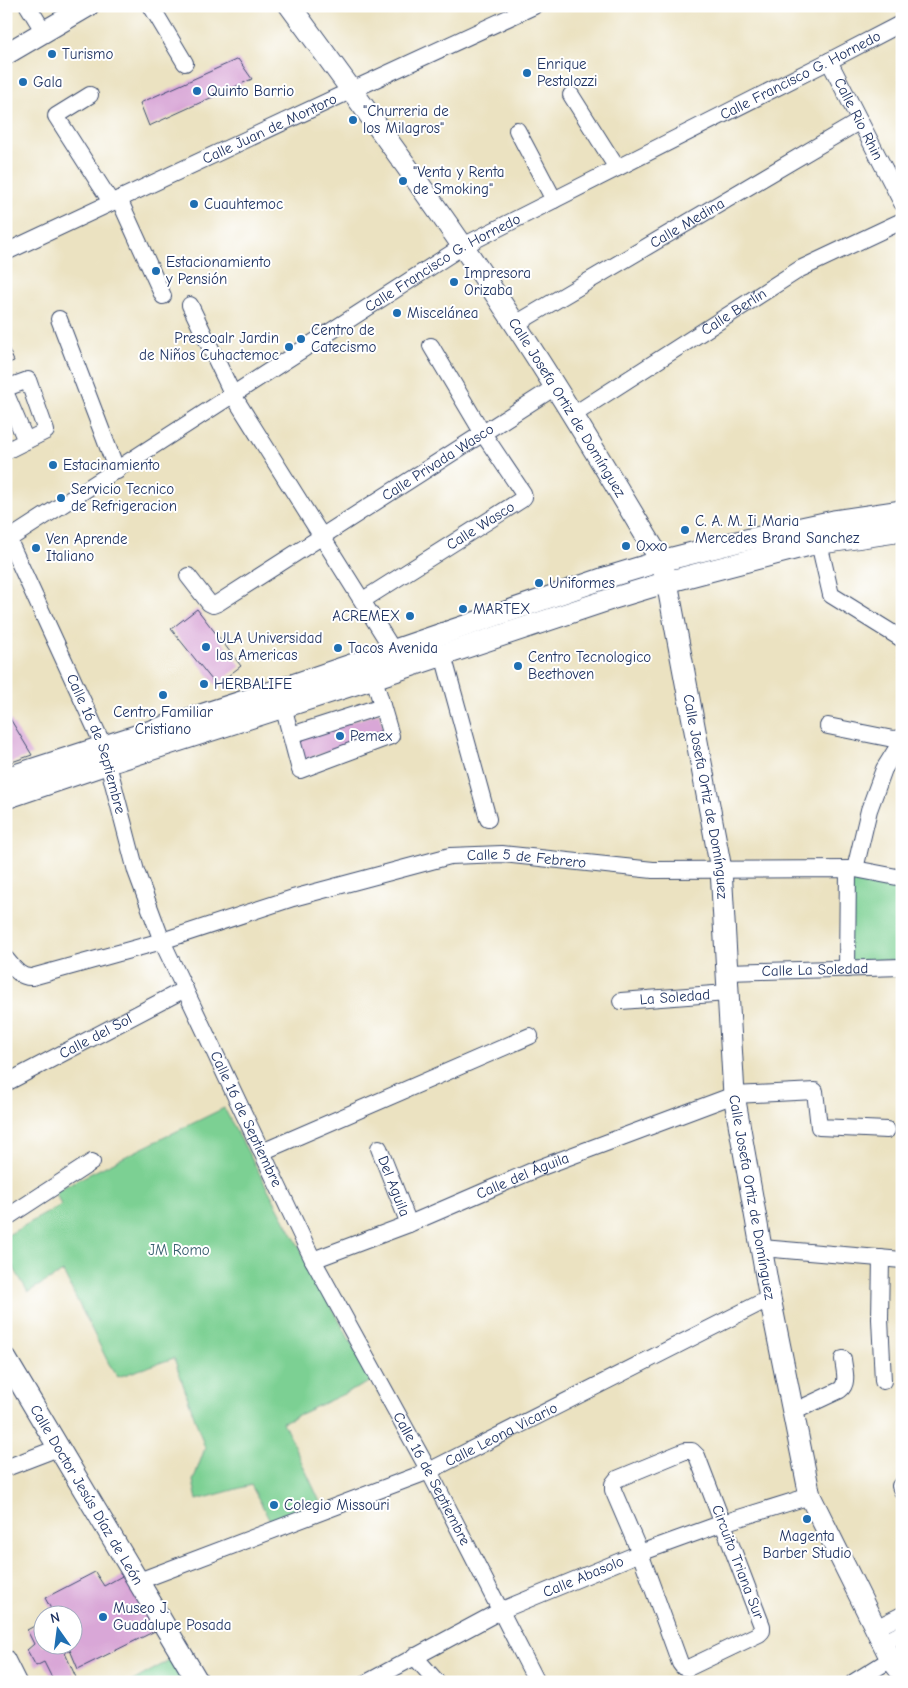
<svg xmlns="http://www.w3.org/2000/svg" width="908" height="1688" viewBox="0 0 908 1688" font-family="'Comic Neue',sans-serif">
	<rect width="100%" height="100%" fill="#fff"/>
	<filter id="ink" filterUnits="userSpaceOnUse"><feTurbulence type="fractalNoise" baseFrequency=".02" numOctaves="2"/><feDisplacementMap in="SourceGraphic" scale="10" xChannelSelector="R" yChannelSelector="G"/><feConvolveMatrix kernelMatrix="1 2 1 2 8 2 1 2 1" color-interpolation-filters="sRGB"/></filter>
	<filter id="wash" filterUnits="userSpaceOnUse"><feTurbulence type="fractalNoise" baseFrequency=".0096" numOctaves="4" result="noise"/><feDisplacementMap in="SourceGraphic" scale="20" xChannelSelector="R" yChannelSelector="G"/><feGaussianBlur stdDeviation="1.12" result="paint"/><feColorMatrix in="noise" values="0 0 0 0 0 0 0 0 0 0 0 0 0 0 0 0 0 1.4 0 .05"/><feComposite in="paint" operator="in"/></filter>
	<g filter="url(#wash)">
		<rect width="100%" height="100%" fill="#ebe2c1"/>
		<!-- green -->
		<path fill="#7bd093" stroke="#4b8078" d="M847 878 902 890V960L848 961Z
			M224 1108 372 1381 283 1422 322 1506 271 1522 251 1485 197 1500 193 1481 205 1448 174 1358 118 1377 109 1364 63 1272 28 1292 6 1255V1236L61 1205 55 1191Z
			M172 1659 186 1682H131Z"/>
		<g id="blocks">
			<!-- building -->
			<path fill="#d9a7d7" d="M238 59 252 79 149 126 140 103Z
				M6 343 14 361 6 364Z
				M197 609 241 666 216 685 171 629Z
				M6 712 32 755 6 764Z
				M379 713 385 733 302 760 296 739Z
				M95 1572 104 1586 124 1575 157 1630 78 1669 70 1650 65 1653 78 1682H54L44 1662 36 1666 27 1650 34 1644 27 1630 42 1622V1646H72V1616H55L45 1598Z"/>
		</g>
	</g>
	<g filter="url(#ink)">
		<use href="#blocks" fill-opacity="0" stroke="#3a4a6d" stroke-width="1"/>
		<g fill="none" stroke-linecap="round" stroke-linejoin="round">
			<!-- minor casing -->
			<g stroke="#3a4a6d" stroke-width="18">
				<g id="minor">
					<path d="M28 6 44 32"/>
					<path d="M151 6 185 63"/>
					<path id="s1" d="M829 61 902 203"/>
					<path d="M90 95 56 116 111 202"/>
					<path d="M571 95 617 168"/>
					<path d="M517 130 554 200"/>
					<path d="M119 199 163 296"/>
					<path id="s2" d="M6 252 352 90 534 6"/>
					<path d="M190 305 233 395 393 650"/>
					<path d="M59 319 117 471"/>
					<path id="s3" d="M514 325 860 121"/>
					<path d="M6 388 28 380 46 431 6 451"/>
					<path d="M6 394 26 441"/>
					<path id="s4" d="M573 415 800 269 902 221"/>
					<path id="s5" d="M6 534 103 745 136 871 162 941 313 1260 429 1471 537 1682"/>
					<path id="s6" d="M6 541 463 246 829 61 902 23"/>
					<path d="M819 543 831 595 902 639"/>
					<path id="s7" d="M188 576 209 603 213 605 218 603 555 387"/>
					<path id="s8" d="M363 600 521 500 524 497 523 493 482 432 431 346"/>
					<path d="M443 655 488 819"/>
					<path d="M283 706 300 770 391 736 374 678"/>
					<path d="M828 726 893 739 902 738"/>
					<path d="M291 735 382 706"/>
					<path d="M855 869 869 810 884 769 902 740"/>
					<path id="s9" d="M6 959C13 967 20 978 32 977L162 941 293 898 450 856 502 854 653 870 855 869 902 878"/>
					<path d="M847 969 848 869"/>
					<path id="s10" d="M727 972 902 967"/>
					<path id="s11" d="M621 1001 727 993"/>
					<path id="s12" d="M6 1083 185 989"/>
					<path id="s13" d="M379 1148 409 1224"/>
					<path d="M262 1152 530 1036"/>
					<path d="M6 1218 92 1162"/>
					<path d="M762 1248 902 1260"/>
					<path d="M881 1258 880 1319 883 1381"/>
					<path id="s14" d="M313 1260 409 1224 539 1168 734 1095 815 1091 819 1127 887 1130"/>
					<path d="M793 1412 840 1390C849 1383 844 1370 843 1359"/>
					<path d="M685 1451H692L697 1456 762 1626V1631L759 1634 688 1668 683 1667 680 1663 640 1553 613 1490V1484L617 1479Z"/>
					<path d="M6 1468 58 1448"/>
					<path d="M902 1485 900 1486 902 1491"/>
					<path id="s15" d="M139 1581 429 1471 770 1298"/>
					<path d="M876 1628 902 1615"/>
					<path d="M883 1643 902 1633"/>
					<path d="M414 1656 437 1682"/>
					<path d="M6 1658 18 1682"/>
					<path id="s16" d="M368 1682 502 1610 640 1553 723 1523 810 1496"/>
					<path d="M854 1682 891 1659"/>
				</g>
			</g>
			<!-- major casing -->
			<g stroke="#3a4a6d" stroke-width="23">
				<g id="major">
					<path id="s17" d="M290 6C348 85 406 164 462 245 533 347 597 454 661 561L667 582 721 869 734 1095 770 1298 810 1496 883 1643 891 1659 902 1673"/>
					<path d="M6 54 88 6"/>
					<path d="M6 778 278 690 605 578 661 561 732 543 834 521 902 511"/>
					<path d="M6 798 109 763 374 678 611 599 667 582 809 545 902 531"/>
					<path id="s18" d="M6 1359 198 1682"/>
				</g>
			</g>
			<!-- minor -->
			<use href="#minor" stroke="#fff" stroke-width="16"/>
			<!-- major -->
			<use href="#major" stroke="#fff" stroke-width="21"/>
		</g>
	</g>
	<!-- markers -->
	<g fill="#1f6fb2" stroke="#fff" stroke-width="2">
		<circle cx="52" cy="54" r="5"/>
		<circle cx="527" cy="73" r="5"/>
		<circle cx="23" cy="82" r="5"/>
		<circle cx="197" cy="91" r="5"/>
		<circle cx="353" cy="120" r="5"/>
		<circle cx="403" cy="181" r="5"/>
		<circle cx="194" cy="204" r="5"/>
		<circle cx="156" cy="271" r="5"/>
		<circle cx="454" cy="282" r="5"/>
		<circle cx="397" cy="313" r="5"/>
		<circle cx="301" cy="339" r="5"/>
		<circle cx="289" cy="347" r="5"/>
		<circle cx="53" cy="465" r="5"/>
		<circle cx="61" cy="498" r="5"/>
		<circle cx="685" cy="530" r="5"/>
		<circle cx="626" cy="546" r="5"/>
		<circle cx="36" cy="548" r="5"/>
		<circle cx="539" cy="583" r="5"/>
		<circle cx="463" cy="609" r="5"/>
		<circle cx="410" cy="616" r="5"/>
		<circle cx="206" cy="647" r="5"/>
		<circle cx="338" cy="648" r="5"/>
		<circle cx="518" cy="666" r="5"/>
		<circle cx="204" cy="684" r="5"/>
		<circle cx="163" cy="695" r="5"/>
		<circle cx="340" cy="736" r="5"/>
		<circle cx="274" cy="1505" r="5"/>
		<circle cx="807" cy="1519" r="5"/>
		<circle cx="103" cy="1617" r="5"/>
	</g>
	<g text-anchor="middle" stroke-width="4" stroke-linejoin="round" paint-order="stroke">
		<!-- poi labels -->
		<g font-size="15" fill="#1b2f5e" stroke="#fff" text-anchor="start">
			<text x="62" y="59">Turismo</text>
			<text x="537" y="69">Enrique<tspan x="537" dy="17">Pestalozzi</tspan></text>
			<text x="33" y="87">Gala</text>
			<text x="207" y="96">Quinto Barrio</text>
			<text x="363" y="116">"Churreria de<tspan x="363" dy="17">los Milagros"</tspan></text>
			<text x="413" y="177">"Venta y Renta<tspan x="413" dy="17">de Smoking"</tspan></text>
			<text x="204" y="209">Cuauhtemoc</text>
			<text x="166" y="267">Estacionamiento<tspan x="166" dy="17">y Pensión</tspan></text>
			<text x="464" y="278">Impresora<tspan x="464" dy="17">Orizaba</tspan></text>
			<text x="407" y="318">Miscelánea</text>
			<text x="311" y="335">Centro de<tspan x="311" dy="17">Catecismo</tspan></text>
			<text x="279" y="343" text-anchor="end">Prescoalr Jardin<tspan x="279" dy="17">de Niños Cuhactemoc</tspan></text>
			<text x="63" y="470">Estacinamiento</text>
			<text x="71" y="494">Servicio Tecnico<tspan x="71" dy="17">de Refrigeracion</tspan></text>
			<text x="695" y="526">C. A. M. Ii Maria<tspan x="695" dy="17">Mercedes Brand Sanchez</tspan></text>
			<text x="46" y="544">Ven Aprende<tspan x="46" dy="17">Italiano</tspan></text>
			<text x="636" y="551">Oxxo</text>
			<text x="549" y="588">Uniformes</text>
			<text x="473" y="614">MARTEX</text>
			<text x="400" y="621" text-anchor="end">ACREMEX</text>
			<text x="216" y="643">ULA Universidad<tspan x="216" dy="17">las Americas</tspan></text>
			<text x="348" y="653">Tacos Avenida</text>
			<text x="528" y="662">Centro Tecnologico<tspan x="528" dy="17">Beethoven</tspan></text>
			<text x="214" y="689">HERBALIFE</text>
			<text x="163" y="717" text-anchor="middle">Centro Familiar<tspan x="163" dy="17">Cristiano</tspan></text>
			<text x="350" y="741">Pemex</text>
			<text x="284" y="1510">Colegio Missouri</text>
			<text x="807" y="1541" text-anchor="middle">Magenta<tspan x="807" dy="17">Barber Studio</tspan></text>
			<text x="113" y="1613">Museo J.<tspan x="113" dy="17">Guadalupe Posada</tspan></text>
		</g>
		<!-- street labels -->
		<g font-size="15" fill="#1b2f5e" stroke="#fff">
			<text dy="5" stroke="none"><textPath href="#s6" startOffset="922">Calle Francisco G. Hornedo</textPath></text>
			<text dy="5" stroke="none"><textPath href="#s1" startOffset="65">Calle Rio Rhin</textPath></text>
			<text dy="5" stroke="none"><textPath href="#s2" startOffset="291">Calle Juan de Montoro</textPath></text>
			<text dy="5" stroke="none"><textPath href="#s3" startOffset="201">Calle Medina</textPath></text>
			<text dy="5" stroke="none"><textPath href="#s6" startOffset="518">Calle Francisco G. Hornedo</textPath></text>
			<text dy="5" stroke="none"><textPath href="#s4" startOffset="191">Calle Berlín</textPath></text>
			<text dy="5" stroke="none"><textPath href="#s17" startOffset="488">Calle Josefa Ortiz de Domínguez</textPath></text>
			<text dy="5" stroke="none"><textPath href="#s7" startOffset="305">Calle Privada Wasco</textPath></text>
			<text dy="5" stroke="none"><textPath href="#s8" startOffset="139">Calle Wasco</textPath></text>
			<text dy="5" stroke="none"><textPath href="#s5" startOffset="229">Calle 16 de Septiembre</textPath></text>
			<text dy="5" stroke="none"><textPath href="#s17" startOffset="908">Calle Josefa Ortiz de Domínguez</textPath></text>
			<text dy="5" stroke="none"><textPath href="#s9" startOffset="545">Calle 5 de Febrero</textPath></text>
			<text dy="5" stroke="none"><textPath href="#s10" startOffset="88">Calle La Soledad</textPath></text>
			<text dy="5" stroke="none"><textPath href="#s11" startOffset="54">La Soledad</textPath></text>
			<text dy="5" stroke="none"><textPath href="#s12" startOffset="101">Calle del Sol</textPath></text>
			<text dy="5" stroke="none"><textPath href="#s5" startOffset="634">Calle 16 de Septiembre</textPath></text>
			<text dy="5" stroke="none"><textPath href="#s14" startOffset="226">Calle del Águila</textPath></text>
			<text dy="5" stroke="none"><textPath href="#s13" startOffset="41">Del Aguila</textPath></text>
			<text dy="5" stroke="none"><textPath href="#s17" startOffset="1312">Calle Josefa Ortiz de Domínguez</textPath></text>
			<text dy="5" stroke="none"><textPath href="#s15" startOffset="391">Calle Leona Vicario</textPath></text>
			<text dy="5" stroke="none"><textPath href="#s5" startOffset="1039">Calle 16 de Septiembre</textPath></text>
			<text dy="5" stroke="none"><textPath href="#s18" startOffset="158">Calle Doctor Jesús Díaz de León</textPath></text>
			<text transform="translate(738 1562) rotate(69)" y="5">Circuito Triana Sur</text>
			<text dy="5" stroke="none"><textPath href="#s16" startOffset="240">Calle Abasolo</textPath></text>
		</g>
		<!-- park labels -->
		<g font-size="15" fill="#385f6e" stroke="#fff">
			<text x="179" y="1255">JM Romo</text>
		</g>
	</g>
	<!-- margin -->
	<rect width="908" height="1688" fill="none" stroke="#fff" stroke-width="25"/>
	<!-- north arrow -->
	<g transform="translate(58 1630) rotate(346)"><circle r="24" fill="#ffffff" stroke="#a4acbf"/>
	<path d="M0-4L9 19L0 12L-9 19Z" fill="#1f6fb2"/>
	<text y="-8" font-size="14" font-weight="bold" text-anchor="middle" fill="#1b2f5e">N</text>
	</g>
</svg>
